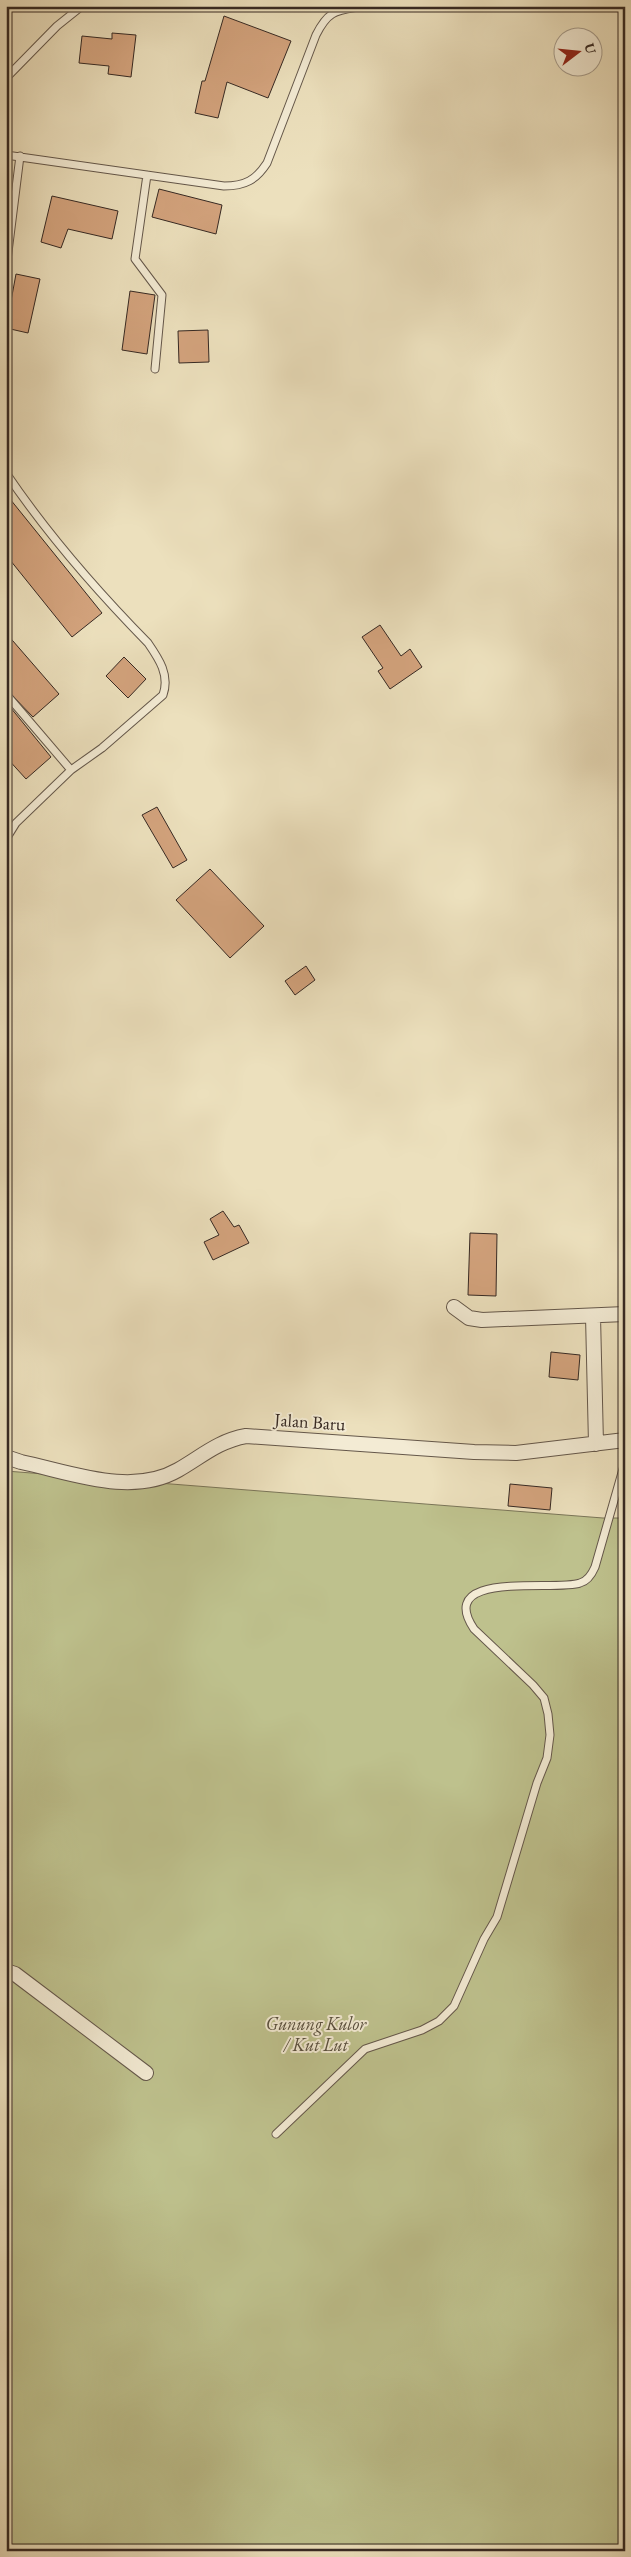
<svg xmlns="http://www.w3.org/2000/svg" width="631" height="2557" viewBox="0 0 631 2557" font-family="'EB Garamond',serif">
	<rect width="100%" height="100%" fill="#ece0bd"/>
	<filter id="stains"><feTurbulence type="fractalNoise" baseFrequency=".004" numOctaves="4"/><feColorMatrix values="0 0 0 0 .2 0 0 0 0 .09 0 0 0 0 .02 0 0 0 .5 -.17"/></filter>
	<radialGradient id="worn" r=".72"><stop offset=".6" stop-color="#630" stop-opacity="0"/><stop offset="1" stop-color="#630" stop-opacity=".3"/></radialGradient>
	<!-- green -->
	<path fill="#bec18d" stroke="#7a7558" d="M6 1471 603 1518H625V2551H6Z"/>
	<!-- building -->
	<path fill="#d3a37d" stroke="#362923" d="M224 16 291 41 268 98 227 82 218 118 195 113 202 81H205Z
		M112 33 136 35 131 77 108 74 109 66 79 63 82 36 112 39Z
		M159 189 222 205 216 234 152 217Z
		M52 196 118 211 112 239 68 229 61 248 41 242Z
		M16 274 40 279 28 333 6 328Z
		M130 291 155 295 147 354 122 350Z
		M208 330 209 362 179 363 178 331Z
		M6 494 102 613 72 637 6 555Z
		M380 625 401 656 410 649 422 667 390 689 378 671 383 668 362 637Z
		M6 633 59 694 33 717 6 689Z
		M124 657 146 679 128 698 106 676Z
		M6 702 51 757 26 779 6 757Z
		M157 807 187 860 173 868 142 815Z
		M210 869 264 926 230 958 176 900Z
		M306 966 315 980 295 995 285 981Z
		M223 1211 234 1227 239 1225 249 1243 213 1260 204 1242 219 1235 210 1219Z
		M470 1233 497 1234 496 1296 468 1295Z
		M551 1352 580 1355 578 1380 549 1377Z
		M510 1484 552 1488 550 1510 508 1506Z"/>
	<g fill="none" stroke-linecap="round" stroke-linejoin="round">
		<!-- lane casing -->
		<g stroke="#64574a" stroke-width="9">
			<path id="lane" d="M6 78 57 26 82 6
				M6 155 224 186C245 186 256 180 267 163L316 35C329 9 337 11 364 6
				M147 175 135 259 162 295 155 369
				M6 268 20 156
				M6 473C48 535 96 590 148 643 159 659 170 675 163 695L102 748 71 770 16 823 6 839
				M6 694 71 770
				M276 2134 365 2049 422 2030 439 2021 454 2006 484 1939 497 1917 537 1783 547 1758 550 1735 548 1714 544 1698 533 1685 474 1629C434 1569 556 1592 580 1583 588 1581 592 1574 595 1567L625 1462"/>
		</g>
		<!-- street casing -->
		<g stroke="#64574a" stroke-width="16">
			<path id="street" d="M454 1307 469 1318 482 1320 625 1314
				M593 1316 596 1444
				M6 1457 21 1462C70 1472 131 1497 178 1470 201 1457 218 1441 246 1436L474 1452 516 1453 625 1440
				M6 1971 15 1974 146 2073"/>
		</g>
		<!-- lane -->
		<use href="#lane" stroke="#f3ebd4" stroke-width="7"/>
		<!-- street -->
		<use href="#street" stroke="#f3ebd4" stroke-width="14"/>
	</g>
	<g text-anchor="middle" stroke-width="4" stroke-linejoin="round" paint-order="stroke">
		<!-- street labels -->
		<g font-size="18" fill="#362923" stroke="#f3ebd4">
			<text transform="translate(310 1422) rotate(4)" y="6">Jalan Baru</text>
		</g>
		<!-- park labels -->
		<g font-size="18" font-style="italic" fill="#584f3e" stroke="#f3ebd4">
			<text x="316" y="2030">Gunung Kulor<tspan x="316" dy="21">/ Kut Lut</tspan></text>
		</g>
	</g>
	<!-- margin -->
	<rect width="631" height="2557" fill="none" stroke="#ece0bd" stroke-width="25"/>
	<rect x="8" y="8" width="616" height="2542" fill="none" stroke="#362923" stroke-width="2.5"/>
	<rect x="12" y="12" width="606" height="2532" fill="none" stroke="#362923"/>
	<!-- north arrow -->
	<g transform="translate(578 52) rotate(74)"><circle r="24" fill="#f3ebd4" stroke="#a79d8d"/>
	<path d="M0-4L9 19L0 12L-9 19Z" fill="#8f2418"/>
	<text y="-8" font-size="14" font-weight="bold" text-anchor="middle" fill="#362923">U</text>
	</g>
	<rect width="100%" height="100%" filter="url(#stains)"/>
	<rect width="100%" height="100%" fill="url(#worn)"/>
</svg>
